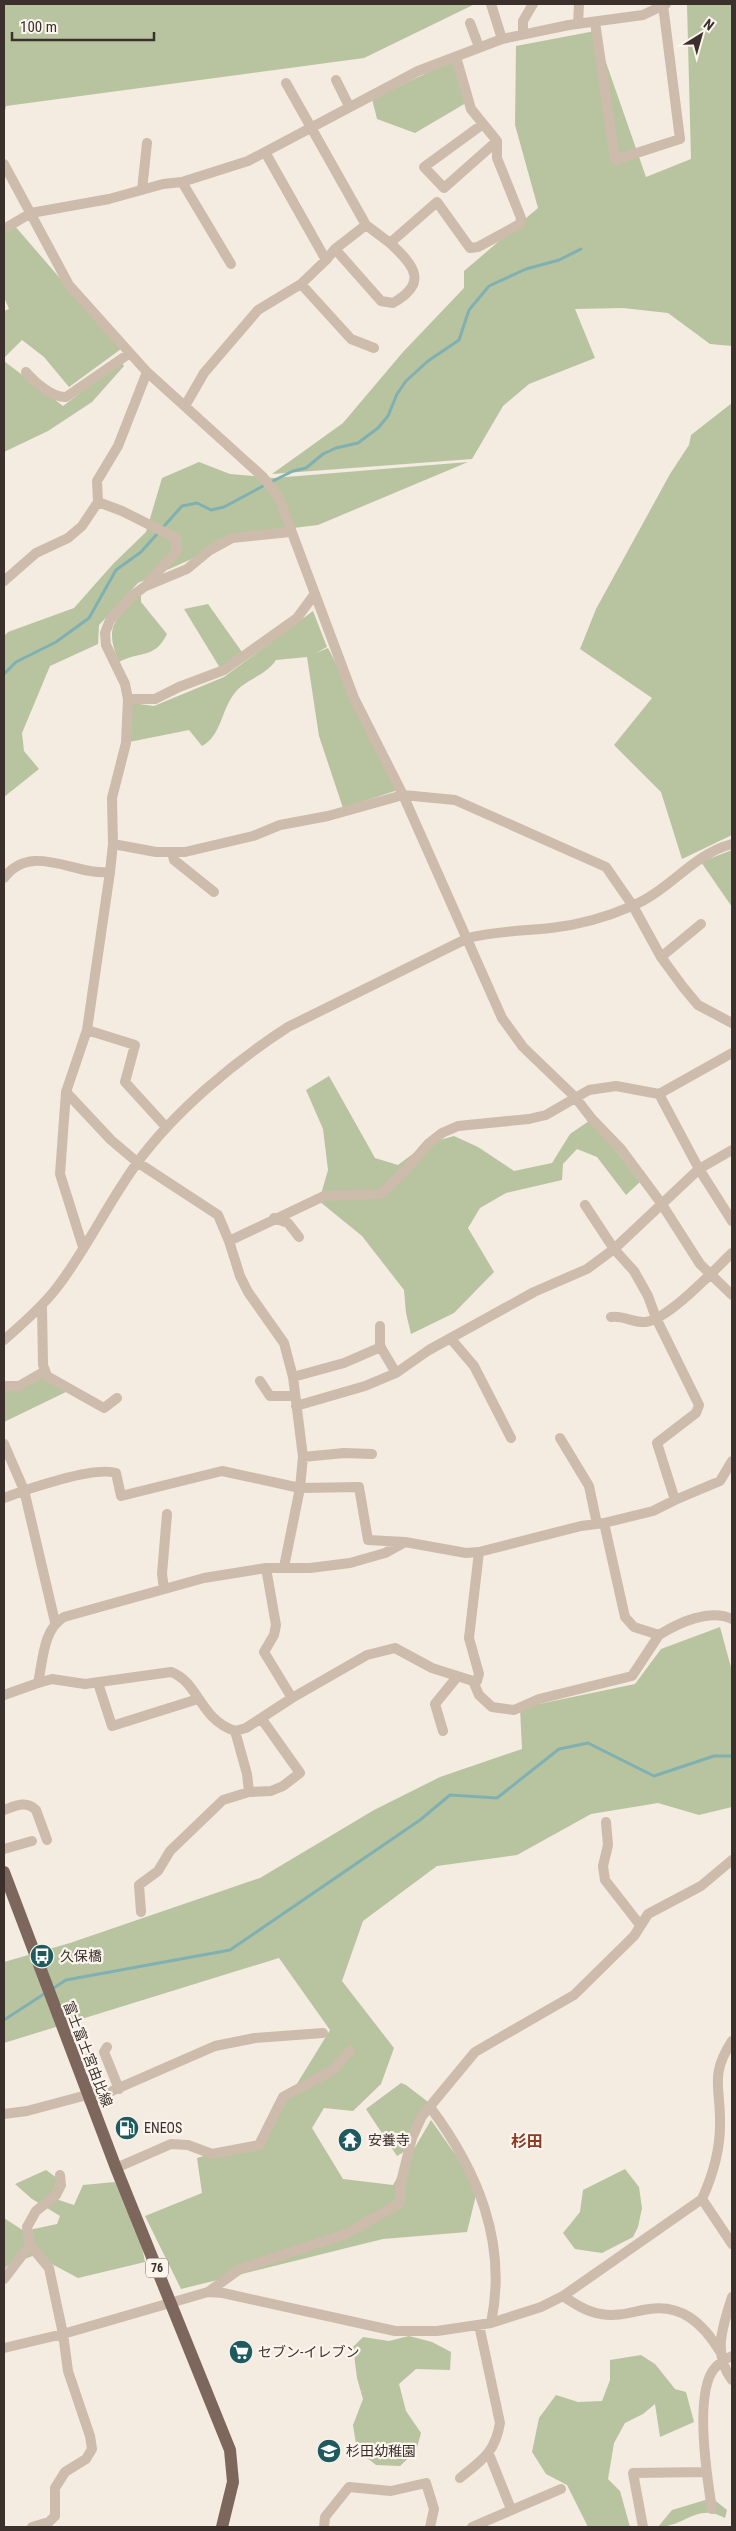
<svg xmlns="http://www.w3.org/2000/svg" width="736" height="2531" viewBox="0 0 736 2531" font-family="'Roboto Condensed','Noto Sans JP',sans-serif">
	<rect width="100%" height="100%" fill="#f4ebe1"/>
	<!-- green -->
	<path fill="#b8c4a0" d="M4 4H475L364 58 6 106 4 116Z
		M687 4H732V346L710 344 668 313 623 308 575 309 595 358 529 384 503 406 472 459 272 474 343 423 403 352 464 288V271L538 208 515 125 516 46 595 31 646 177 691 159Z
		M454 60 466 103 415 133 377 119 372 99Z
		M14 225 121 349 69 387 44 357 22 340 4 358V311L9 309 4 297V231Z
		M4 361 63 406 121 362 124 366 92 402 48 431 4 452Z
		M732 403V835L682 859 661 792 614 745 652 698 580 649 596 609 670 474 689 445 691 435Z
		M199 462 230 474 274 478 468 462 318 525 226 536 196 557 138 583 99 625 98 644 50 666 22 733 24 751 39 769 4 797V636L8 632 74 608 113 564 146 532 162 478Z
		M141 593V602L167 634C154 660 141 650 119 662 103 624 116 620 141 593Z
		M208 604 242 652 220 668 184 609Z
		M313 611 327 647 316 653 328 648 366 721 398 790 343 808 319 736 307 657 276 660C266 676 243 680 234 694 221 711 221 736 202 746L189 730 129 742 132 703 154 706 224 677Z
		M732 850V907L701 862Z
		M329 1076 375 1158 398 1165 426 1144 454 1136 478 1147 514 1171 552 1163 570 1134 592 1119 640 1182 626 1195 597 1157 577 1149 563 1164 562 1180 506 1193 480 1208 468 1228 494 1272 454 1313 411 1334 406 1313 404 1290 362 1236 319 1201 328 1170 323 1129 306 1090Z
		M37 1377 43 1378 66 1392 4 1422V1385Z
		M720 1627 732 1671V1807L699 1815 658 1803 591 1814 517 1855 437 1866 363 1921 342 1981 394 2048 381 2084 353 2111 324 2108 312 2128 343 2179 393 2185 431 2120 478 2187 467 2232 383 2239 181 2289 145 2216 202 2193 197 2158 263 2139 330 2030 279 1958 4 2043V1962L70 1943 260 1878 374 1810 440 1777 522 1749 520 1708 635 1684 661 1649Z
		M401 2083 406 2085 432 2105 407 2150 397 2156 366 2109Z
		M625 2169 639 2187 642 2208 638 2227 633 2237 602 2253 575 2249 563 2233 580 2212 583 2190Z
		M46 2170 57 2178 53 2198 74 2205 83 2185 115 2182 140 2236 145 2262 78 2278 35 2255 7 2266 4 2270V2218L24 2231 57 2224 60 2216 32 2199 15 2184Z
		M409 2336 432 2342 451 2352 450 2370 416 2369 399 2384 406 2411 421 2433 416 2451 400 2466 376 2465 357 2450 353 2425 363 2399 357 2378 353 2347 363 2337 389 2341Z
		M641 2355 655 2364 675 2389 686 2392 694 2422 660 2437 655 2404 643 2414 625 2423 614 2443 608 2479 620 2491 630 2527H588L567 2485 546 2474 532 2452 539 2418 556 2395 578 2402 602 2401 610 2380V2360Z
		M712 2498 727 2510 725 2518C698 2502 684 2527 658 2527L672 2510Z"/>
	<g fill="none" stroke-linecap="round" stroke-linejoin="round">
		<!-- stream -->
		<path stroke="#7fb0b2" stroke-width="3" d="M271 482 293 471 306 468 323 454 336 448 358 443 378 428 388 416 397 394 406 381 428 361 459 340 469 310 489 286 526 269 559 260 581 249
			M4 674 16 662 56 642 89 618 116 570 141 552 182 506 197 503 211 510 224 507 265 485
			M52 1989 66 1980 230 1950 420 1820 450 1795 497 1798 559 1749 588 1743 654 1776 714 1756H732
			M4 2020 47 1992"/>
		<!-- minor -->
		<path stroke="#cdbbac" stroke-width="10" d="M491 4 502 39
			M595 22 615 160 680 139 663 5
			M470 23 479 47
			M578 24 579 4
			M523 34V21L533 4
			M336 80 349 106
			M483 124 424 167 444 188 497 141
			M265 152 326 260 335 249 366 225 286 83
			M4 164 69 285 147 372 263 477 279 498 354 698 403 795 502 1018 523 1047 575 1097 592 1119 621 1149 661 1203 700 1264 732 1295
			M182 182 231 264
			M142 190 147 143
			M366 225 390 243 437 202 470 248 478 247 520 224 521 218 497 158V141L471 109 456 57
			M4 229 31 213 109 199 163 184 182 182 248 161 418 71 502 39 569 25 643 15 666 4
			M335 249 381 301 393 303C429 283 414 265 390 243
			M301 284 351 339 374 348
			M26 372C35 382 52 398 66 397L130 353
			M185 406 204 373 258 310 301 284 326 260
			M98 502 122 511 176 538 177 551 147 584
			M4 581 36 553 68 538 82 526 98 502 97 481 118 446 147 372
			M128 699H155L179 687 224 670 297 618 314 595
			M113 844 156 852H185L253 836 280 825 328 816 403 795 455 800 606 867 633 906 661 957 683 987 698 1005 732 1023
			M172 852 174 860 214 892
			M4 878C31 841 75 876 110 872
			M661 957 701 924
			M87 1030 135 1045 125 1082 166 1127
			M66 1092 111 1140 137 1162 218 1215 229 1241 240 1276 248 1292 284 1343 293 1377 303 1457 300 1488 284 1567
			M659 1094 699 1169 732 1221
			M585 1205 614 1249 634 1271 648 1296 656 1318 699 1405 696 1413 657 1443 675 1500 653 1511 604 1523
			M274 1218 288 1223 299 1237
			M229 1241 324 1196 381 1194 404 1172 428 1144 442 1133 458 1126 529 1119 546 1115 589 1090 616 1086 659 1094 732 1053
			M83 1247 60 1174 66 1092 87 1030 110 872 113 844 112 798 126 743 128 699 125 684 106 645 105 633 110 620 132 596 144 587 187 569 210 550 232 538 290 532
			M42 1307 43 1365 47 1376 104 1408 117 1398
			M611 1317C623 1315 633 1323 645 1322 667 1321 715 1269 732 1253
			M380 1326V1346L396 1373
			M451 1339 474 1366 511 1438
			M4 1340C22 1324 40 1309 55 1290 86 1251 107 1204 137 1163 175 1111 234 1062 288 1027L468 938C497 931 522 931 551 928 578 925 607 917 632 906 669 891 693 854 732 844
			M293 1377 344 1363 381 1347
			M260 1381 270 1396H295
			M4 1386H19L45 1371
			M296 1406 365 1386 396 1373 429 1350 534 1292 587 1269 614 1249 699 1169 732 1150
			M560 1438 589 1486 597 1524
			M4 1444 24 1490 55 1622
			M303 1457 344 1453 372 1454
			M4 1498C27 1489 94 1466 116 1473L121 1496 222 1471 300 1488 359 1487 368 1540 405 1542
			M675 1500 720 1481 732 1461
			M266 1568 276 1625 274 1635 264 1652 292 1698
			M164 1589 162 1574 167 1514
			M473 1681H477L479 1674 469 1638 479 1552
			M38 1683 52 1679 85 1684 171 1672C199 1682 199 1719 235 1731L246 1728 292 1698 367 1655 395 1648 432 1668 473 1681 479 1695 492 1707 514 1710 539 1699 632 1676 659 1635
			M98 1683 112 1726 198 1699
			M4 1695 38 1683C43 1661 43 1629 64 1617L204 1578 266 1568H310L350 1563 385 1553 405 1542 466 1553 479 1552 581 1526 604 1523 625 1617 634 1627 659 1635C678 1623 710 1608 732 1619
			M235 1731 247 1774 249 1792
			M443 1731 435 1704 457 1677
			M4 1810C15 1806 26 1800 36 1810L47 1840
			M606 1822 608 1845 603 1866 605 1880 640 1925
			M4 1849 32 1841
			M141 1912 139 1885 158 1871 170 1851 223 1800 249 1792 271 1791 283 1786 300 1773 261 1718
			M107 2047 104 2052 119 2089
			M88 2058 101 2096
			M89 2101 215 2046 255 2038 323 2033
			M430 2107C477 2170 508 2242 491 2323
			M4 2114 27 2111 87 2095
			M116 2168 171 2144 188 2145 212 2154 259 2145 283 2097 333 2070 350 2051
			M702 2199 732 2244
			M4 2279 30 2245
			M208 2292 240 2269 346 2234 400 2203 401 2182 412 2138 422 2116 475 2052 574 1995 634 1936 648 1914 701 1886 732 1860
			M563 2296C575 2304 587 2312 601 2314 615 2317 629 2313 643 2310 681 2302 703 2323 721 2353
			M732 2297C723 2326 712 2353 732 2380
			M4 2348 63 2334 208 2292 223 2293 395 2331H437L491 2323 541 2307 563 2296 702 2199C712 2177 720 2150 720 2125 721 2088 709 2076 732 2041
			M489 2454 511 2509
			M460 2478C482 2460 495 2453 500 2423L479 2325
			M712 2509C707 2478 694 2394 714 2369 719 2363 725 2359 732 2356
			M32 2527 49 2522 55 2516V2488L65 2472 86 2459 92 2449 90 2436 68 2371 63 2334 49 2268 30 2245 27 2227 36 2211 56 2195 61 2185 60 2175
			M324 2527 325 2517 349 2487 391 2491 426 2483 434 2509 430 2527
			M472 2527 561 2489
			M643 2527 633 2473 706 2472"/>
		<!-- major -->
		<path stroke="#7d675c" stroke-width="12" d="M4 1872 116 2168 230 2450 233 2482 222 2527"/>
	</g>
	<!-- icons -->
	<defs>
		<g id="bus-disc" transform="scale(1.25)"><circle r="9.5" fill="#1f5a5e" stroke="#fbf5ee"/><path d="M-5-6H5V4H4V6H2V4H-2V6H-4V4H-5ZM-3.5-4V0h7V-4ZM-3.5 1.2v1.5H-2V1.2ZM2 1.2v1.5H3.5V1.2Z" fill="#fff"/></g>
		<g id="fuel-disc" transform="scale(1.25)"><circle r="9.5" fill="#1f5a5e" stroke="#fbf5ee"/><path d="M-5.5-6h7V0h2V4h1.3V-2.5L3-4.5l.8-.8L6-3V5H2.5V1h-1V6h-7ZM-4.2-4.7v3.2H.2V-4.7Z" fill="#fff"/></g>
		<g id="temple-disc" transform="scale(1.25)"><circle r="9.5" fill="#1f5a5e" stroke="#fbf5ee"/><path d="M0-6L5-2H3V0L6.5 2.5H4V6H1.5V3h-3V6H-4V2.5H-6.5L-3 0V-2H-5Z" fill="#fff"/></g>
		<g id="supermarket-disc" transform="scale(1.25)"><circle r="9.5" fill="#1f5a5e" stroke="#fbf5ee"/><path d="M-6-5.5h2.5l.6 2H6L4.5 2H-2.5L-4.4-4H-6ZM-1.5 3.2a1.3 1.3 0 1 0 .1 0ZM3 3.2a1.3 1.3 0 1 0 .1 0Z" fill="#fff"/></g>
		<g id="school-disc" transform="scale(1.25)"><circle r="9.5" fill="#1f5a5e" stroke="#fbf5ee"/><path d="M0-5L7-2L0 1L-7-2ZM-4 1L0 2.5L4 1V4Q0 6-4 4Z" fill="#fff"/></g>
	</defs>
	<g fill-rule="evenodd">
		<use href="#bus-disc" x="42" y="1956"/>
		<use href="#fuel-disc" x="127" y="2128"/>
		<use href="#temple-disc" x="350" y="2140"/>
		<use href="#supermarket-disc" x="241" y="2352"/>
		<use href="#school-disc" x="329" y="2451"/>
	</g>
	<g text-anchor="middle" stroke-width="4.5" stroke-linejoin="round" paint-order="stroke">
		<!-- shield labels -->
		<rect fill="#fbf5ee" stroke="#756b66" stroke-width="1" x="146" y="2258.5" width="22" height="19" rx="4"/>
		<g font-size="12" font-weight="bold" fill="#3b302b">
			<text x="157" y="2272">76</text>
		</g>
		<!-- poi labels -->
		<g font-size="14" fill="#3b302b" stroke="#fbf5ee" text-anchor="start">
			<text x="60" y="1961">久保橋</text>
			<text x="144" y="2133">ENEOS</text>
			<text x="368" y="2145">安養寺</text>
			<text x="258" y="2357">セブン-イレブン</text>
			<text x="346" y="2456">杉田幼稚園</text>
		</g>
		<!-- street labels -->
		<g font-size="14" fill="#3b302b" stroke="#fbf5ee">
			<text transform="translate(88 2054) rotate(69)" y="5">富士富士宮由比線</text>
		</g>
		<!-- quarter labels -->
		<g font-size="16" font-weight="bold" fill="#8c3b22" stroke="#fbf5ee">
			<text x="527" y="2147">杉田</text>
		</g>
	</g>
	<!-- border -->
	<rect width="736" height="2531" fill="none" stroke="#3b302b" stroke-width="10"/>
	<!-- north arrow -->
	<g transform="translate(701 35) rotate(37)" stroke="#fbf5ee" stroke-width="4" paint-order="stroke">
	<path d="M0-4L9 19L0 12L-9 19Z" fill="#3b302b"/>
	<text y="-8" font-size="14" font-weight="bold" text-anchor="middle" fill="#3b302b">N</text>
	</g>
	<!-- scale -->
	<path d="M12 32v8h142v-8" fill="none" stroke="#3b302b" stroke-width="2.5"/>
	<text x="20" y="32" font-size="15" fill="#3b302b" stroke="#fbf5ee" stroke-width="4" paint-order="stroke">100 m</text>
</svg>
